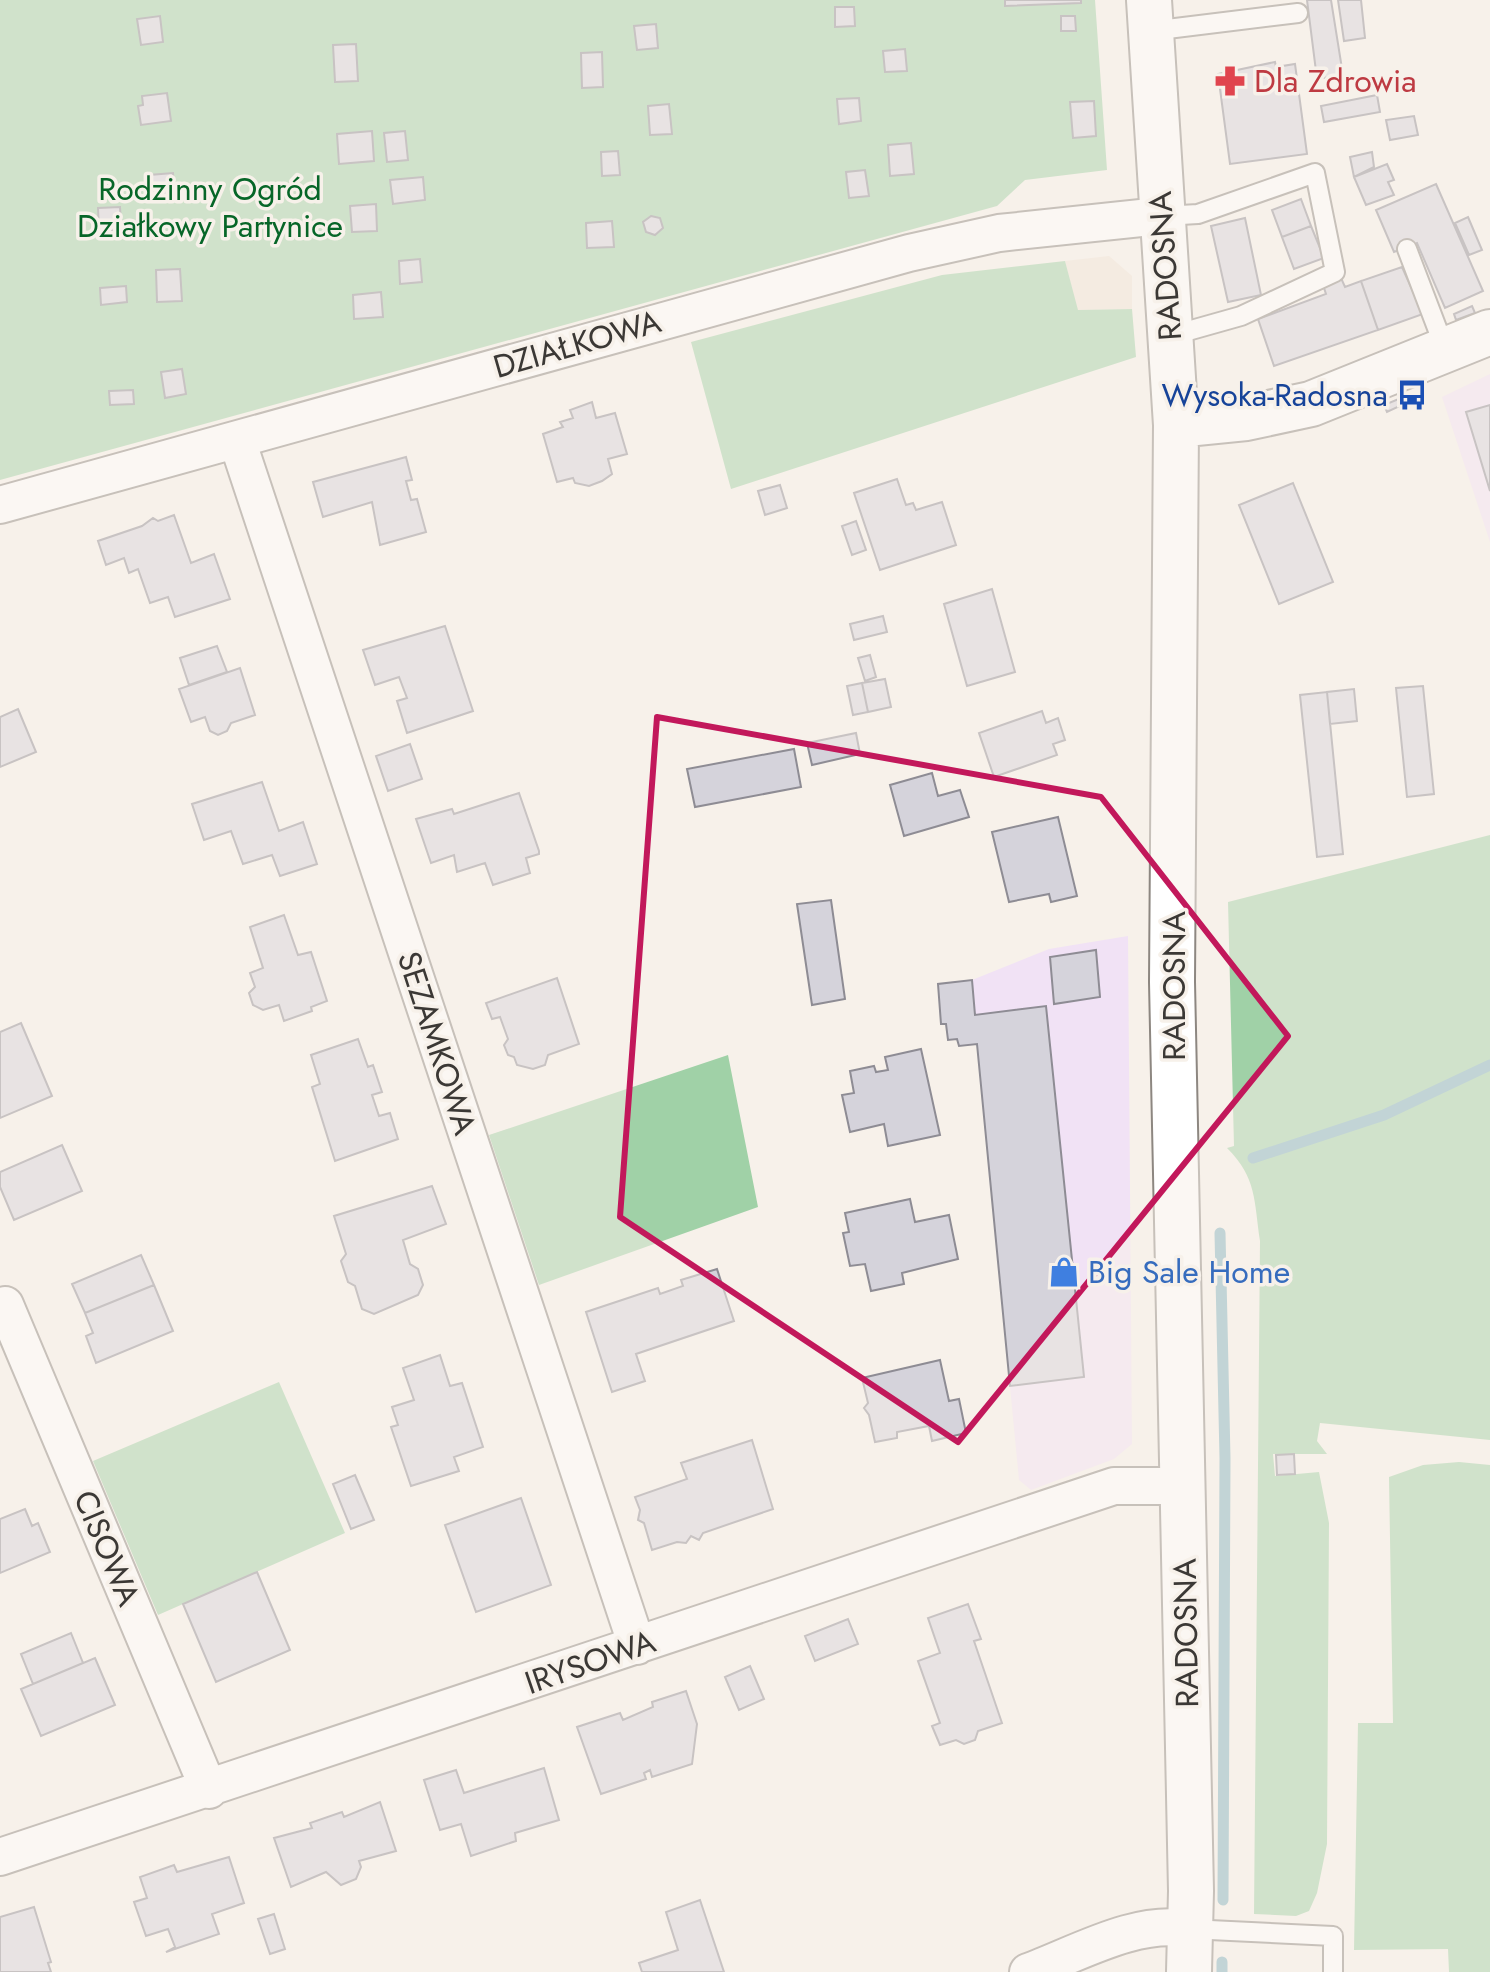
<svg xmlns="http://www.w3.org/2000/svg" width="1490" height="1972" viewBox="0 0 1490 1972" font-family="Jost,sans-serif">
	<rect width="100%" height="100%" fill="#f7f1ea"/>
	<!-- commercial -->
	<path fill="#f1e2f5" d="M1490 374V542L1442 397Z
		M1128 936 1132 1444 1114 1459 1031 1490 1019 1480 977 1044 959 1046 957 1039 948 1040 946 1025 941 1024 938 984 972 980 1049 949Z"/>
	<!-- built -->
	<path fill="#efe4d7" d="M1109 256 1132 276V309L1077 310 1065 261Z"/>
	<!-- green -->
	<path fill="#a0d1a7" d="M0 0H1095L1107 170 1025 180 997 206 0 480Z
		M1065 261 1078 310 1132 309 1136 357 731 489 691 342 942 275Z
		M1490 835V1440L1320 1423 1317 1441 1327 1454H1273L1275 1476 1319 1472 1329 1523 1327 1844 1317 1893 1309 1911 1296 1916 1254 1914 1260 1241C1254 1201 1257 1178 1227 1148L1234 1146 1228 902Z
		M728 1055 758 1207 539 1285 489 1135Z
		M279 1382 345 1533 158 1615 93 1461Z
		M1459 1462 1490 1465V1972H1449L1448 1949 1354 1950 1358 1723H1393L1389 1477 1423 1465Z"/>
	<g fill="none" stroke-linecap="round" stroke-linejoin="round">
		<!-- stream -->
		<path stroke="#81b2be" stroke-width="11" d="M1253 1158 1384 1115 1490 1065
			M1220 1233 1225 1458 1223 1900
			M1222 1972V1962"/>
	</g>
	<!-- building -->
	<path fill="#d5d3db" stroke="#8e8c94" stroke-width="2" d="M1005 0H1081V3L1005 6Z
		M1307 0H1331L1343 75 1317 79Z
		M1338 0H1361L1365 38 1344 41Z
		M835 7H854L855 26 835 27Z
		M160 16 163 42 141 45 137 19Z
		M1061 16H1075L1076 31H1061Z
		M656 24 658 48 637 50 634 26Z
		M356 44 358 81 335 82 333 45Z
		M905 49 907 71 885 72 883 51Z
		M602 52 603 87 582 88 581 53Z
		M1275 62 1276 67 1295 64 1307 154 1230 164 1218 74Z
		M167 93 171 121 141 125 138 106 143 105 142 96Z
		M1377 95 1380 112 1324 122 1321 106Z
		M859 98 861 121 839 124 837 99Z
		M1094 101 1096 136 1073 138 1070 102Z
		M669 104 672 134 650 135 648 106Z
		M1414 116 1418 135 1390 140 1386 120Z
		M372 131 374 161 339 164 337 134Z
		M405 131 408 160 387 162 384 133Z
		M911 143 914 174 890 176 888 145Z
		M618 151 620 175 602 176 601 152Z
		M1372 152 1374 167 1354 177 1350 157Z
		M1387 164 1394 180 1388 182 1394 195 1366 205 1354 177Z
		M865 170 869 196 849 198 846 172Z
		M173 173 175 200 151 202 149 175Z
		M423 177 425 200 393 204 390 180Z
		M1436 184 1483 291 1445 308 1417 243 1394 252 1376 210Z
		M1301 199 1311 226 1282 237 1272 210Z
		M376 204 377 231 352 232 350 206Z
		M120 207 121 223H126L127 230 99 231 98 208Z
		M651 216 660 218 663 228 655 235 646 232 643 222Z
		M1468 217 1482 250 1469 255 1455 223Z
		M1245 218 1261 295 1228 302 1211 226Z
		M612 221 614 247 587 248 586 223Z
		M1311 226 1324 258 1294 269 1282 237Z
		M420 259 422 282 400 284 399 261Z
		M1402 267 1423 314 1378 330 1361 281Z
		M180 269 182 301 157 302 156 270Z
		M1341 278 1345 287 1361 281 1378 330 1274 366 1258 319 1326 294 1323 285Z
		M126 286 127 302 101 305 100 288Z
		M381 292 383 317 354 319 353 295Z
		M1472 306 1475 313 1456 320 1454 314Z
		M182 369 186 394 165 398 161 372Z
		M133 390 134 404 110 405 109 391Z
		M1401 398 1404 404 1387 412 1384 405Z
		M592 402 596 418 615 413 627 454 608 459 612 474 602 481 589 486 575 483 573 478 557 482 543 434 563 427 560 422 573 418 570 410Z
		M1490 405V491L1466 412Z
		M406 457 412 480 406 481 411 500 417 499 426 532 380 545 372 502 323 517 313 482Z
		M897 479 906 505 913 503 916 510 942 502 956 545 880 570 854 493Z
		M1293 483 1333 582 1279 604 1239 505Z
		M780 485 787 508 765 515 758 491Z
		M174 515 191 563 214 554 230 599 175 617 168 597 150 603 138 569 129 573 124 558 106 565 98 541 142 526 153 518 158 521Z
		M856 521 866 550 852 555 842 526Z
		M992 589 1015 672 967 686 944 604Z
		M883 616 887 632 854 640 850 624Z
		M445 626 473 711 407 733 397 701 407 698 399 677 375 685 363 650Z
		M217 646 227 672 189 685 180 658Z
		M870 655 876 677 865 681 858 658Z
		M240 668 255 715 231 723 227 731 218 735 210 731 205 717 191 722 179 689Z
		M885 679 891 707 868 712 862 683Z
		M862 683 868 712 853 715 847 686Z
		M1423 686 1434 794 1407 797 1396 688Z
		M1354 689 1357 721 1330 724 1327 692Z
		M1327 692 1343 854 1317 857 1300 695Z
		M18 709 36 752 0 767V717Z
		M1042 711 1046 723 1058 718 1065 740 1053 744 1057 755 994 777 979 733Z
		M856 733 860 754 812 765 807 743Z
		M410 744 422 779 388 791 376 756Z
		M794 749 801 787 695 807 687 769Z
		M932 773 938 796 960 790 969 817 904 836 890 785Z
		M262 782 279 831 303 822 317 864 280 876 272 855 243 864 231 831 204 840 192 804Z
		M519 793 539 851V854L526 858 530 873 493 885 485 863 457 872 454 855 431 863 416 819 452 809 454 814Z
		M1058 817 1077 896 1051 902 1049 894 1009 902 992 832Z
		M831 900 845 999 812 1005 797 904Z
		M284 915 298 955 311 952 327 1001 311 1007 312 1011 284 1021 279 1005 263 1010 253 1005 249 993 255 987 250 973 263 968 250 927Z
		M1096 950 1100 997 1054 1004 1050 957Z
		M557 978 579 1044 548 1055 545 1065 533 1069 517 1065 514 1057 508 1055 504 1045 508 1039 500 1017 492 1019 486 1003Z
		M972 980 975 1015 1046 1006 1084 1377 1010 1386 977 1044 959 1046 957 1039 948 1040 946 1024H941L938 984Z
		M21 1023 52 1096 0 1118V1032Z
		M358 1039 368 1067 373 1065 382 1092 372 1095 379 1116 390 1113 398 1139 335 1161 312 1087 320 1084 311 1055Z
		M921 1049 940 1135 888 1146 884 1124 850 1132 842 1095 854 1093 850 1071 874 1066 876 1072 888 1070 885 1057Z
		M62 1145 82 1191 14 1220 0 1187V1172Z
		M432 1186 446 1224 403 1240 410 1264 418 1269 423 1285 418 1295 374 1314 362 1309 355 1286 348 1282 341 1261 346 1254 334 1216Z
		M910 1199 915 1222 949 1215 958 1259 902 1273 904 1284 871 1291 865 1264 850 1266 843 1233 849 1232 845 1213Z
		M141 1255 154 1285 85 1313 72 1284Z
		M717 1269 734 1321 636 1354 645 1381 612 1392 586 1312 658 1288 660 1294 683 1286 681 1280Z
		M154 1285 173 1331 96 1363 86 1336 93 1333 85 1313Z
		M440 1355 450 1386 462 1383 483 1447 454 1457 459 1471 411 1486 391 1427 398 1425 392 1407 414 1400 403 1368Z
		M940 1360 949 1401 959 1399 966 1433 932 1441 929 1426 897 1432V1438L875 1442 869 1415 864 1408 868 1403 862 1378Z
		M752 1440 773 1509 703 1533 699 1540 691 1536 686 1543 677 1542 652 1550 644 1523 638 1520 640 1510 635 1497 687 1479 681 1463Z
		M1294 1454 1295 1474 1277 1475 1276 1455Z
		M355 1475 374 1520 351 1529 333 1484Z
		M521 1498 551 1585 476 1612 445 1525Z
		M25 1509 32 1526 38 1523 50 1552 0 1573V1519Z
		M257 1572 290 1650 216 1682 183 1604Z
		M968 1604 981 1639 974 1641 1002 1723 978 1731 975 1740 964 1744 956 1740 940 1745 932 1726 940 1723 918 1661 940 1653 928 1618Z
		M848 1619 858 1644 815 1661 805 1636Z
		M71 1633 83 1663 33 1684 21 1654Z
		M95 1658 115 1705 41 1736 21 1689Z
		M750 1666 764 1699 739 1710 725 1677Z
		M686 1691 697 1724 692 1764 652 1777 650 1770 644 1773 646 1779 601 1794 577 1727 620 1713 623 1720 653 1707 652 1702Z
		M544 1768 559 1820 515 1833 516 1841 471 1856 461 1824 440 1830 424 1780 456 1770 464 1793Z
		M380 1802 396 1851 359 1861 361 1867 356 1879 341 1885 326 1872 291 1887 274 1838 312 1828 310 1823 342 1812 344 1817Z
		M229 1857 244 1903 212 1914 219 1934 166 1952 175 1947 168 1929 146 1936 134 1902 147 1898 140 1877 174 1865 177 1872Z
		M700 1900 724 1972H642L639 1963 678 1950 666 1912Z
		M34 1907 51 1962 48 1963 51 1972H0V1917Z
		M274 1914 285 1949 270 1954 258 1919Z"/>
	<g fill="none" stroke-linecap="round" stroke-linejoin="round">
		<!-- lane casing -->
		<g stroke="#8d8781" stroke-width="22">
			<path id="lane" d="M1151 31 1298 13
				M1163 216 1198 214 1315 173 1335 272 1241 316 1170 336
				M1407 249 1445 349
				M1189 1929 1333 1936V1972"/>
		</g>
		<!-- street casing -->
		<g stroke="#8d8781" stroke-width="40">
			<path id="street" d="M237 440 637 1646
				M0 505 909 253 999 233 1160 216
				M5 1305 209 1790
				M0 1857 1114 1486H1183
				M1028 1972C1077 1954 1136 1919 1189 1929"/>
		</g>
		<!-- secondary casing -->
		<g stroke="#8d8781" stroke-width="48">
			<path id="secondary" d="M1149 0 1176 425 1172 982 1191 1891 1189 1972
				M1176 425 1246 418 1311 404 1490 332"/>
		</g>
		<!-- lane -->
		<use href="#lane" stroke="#fff" stroke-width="18"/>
		<!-- street -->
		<use href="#street" stroke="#fff" stroke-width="36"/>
		<!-- secondary -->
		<use href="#secondary" stroke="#fff" stroke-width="44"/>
	</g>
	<!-- marked area -->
	<path d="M0 0H1490V1972H0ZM657 717 1101 797 1288 1036 958 1442 620 1217Z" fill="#f7f1ea" fill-opacity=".55" fill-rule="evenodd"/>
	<path fill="none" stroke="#c2185b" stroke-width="6" stroke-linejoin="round" d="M657 717 1101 797 1288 1036 958 1442 620 1217Z"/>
	<!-- icons -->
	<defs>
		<g id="pharmacy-bare" transform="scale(2.4)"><path d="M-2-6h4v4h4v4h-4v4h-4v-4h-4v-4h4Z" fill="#e0444e" stroke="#f7f1ea" stroke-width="2.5" paint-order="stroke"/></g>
		<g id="bus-bare" transform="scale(2.4)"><path d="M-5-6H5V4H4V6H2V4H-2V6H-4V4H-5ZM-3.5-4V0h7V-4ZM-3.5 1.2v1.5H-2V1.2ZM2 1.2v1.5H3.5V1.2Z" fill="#1a4fb4" stroke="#f7f1ea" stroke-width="2.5" paint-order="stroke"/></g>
		<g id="shop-bare" transform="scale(2.4)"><path d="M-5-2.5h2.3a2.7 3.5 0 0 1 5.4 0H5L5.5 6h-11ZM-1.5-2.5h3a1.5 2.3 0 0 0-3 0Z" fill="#3f7fe0" stroke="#f7f1ea" stroke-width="2.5" paint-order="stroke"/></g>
	</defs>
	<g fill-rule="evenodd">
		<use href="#pharmacy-bare" x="1230" y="81"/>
		<use href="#bus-bare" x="1412" y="395"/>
		<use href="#shop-bare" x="1064" y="1272"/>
	</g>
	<g text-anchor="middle" stroke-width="7" stroke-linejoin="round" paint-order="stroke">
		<!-- health labels -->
		<g font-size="32" fill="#be3a42" stroke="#f7f1ea" text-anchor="start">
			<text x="1254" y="92">Dla Zdrowia</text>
		</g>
		<!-- park labels -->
		<g font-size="32" fill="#076628" stroke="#f7f1ea">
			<text x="210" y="200">Rodzinny Ogród<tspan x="210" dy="37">Działkowy Partynice</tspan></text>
		</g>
		<!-- street labels -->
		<g font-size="32" fill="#3b3835" stroke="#f7f1ea">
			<text transform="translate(1165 266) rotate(-94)" y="11">RADOSNA</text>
			<text transform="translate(577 344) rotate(-16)" y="11">DZIAŁKOWA</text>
			<text transform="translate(1174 986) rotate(-90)" y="11">RADOSNA</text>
			<text transform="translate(437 1043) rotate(72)" y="11">SEZAMKOWA</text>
			<text transform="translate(107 1548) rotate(67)" y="11">CISOWA</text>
			<text transform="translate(1186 1633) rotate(-91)" y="11">RADOSNA</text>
			<text transform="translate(590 1662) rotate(-19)" y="11">IRYSOWA</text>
		</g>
		<!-- transit labels -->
		<g font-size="32" fill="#164399" stroke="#f7f1ea" text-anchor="end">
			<text x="1388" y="406">Wysoka-Radosna</text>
		</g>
		<!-- shop labels -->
		<g font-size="32" fill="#366cbe" stroke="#f7f1ea" text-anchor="start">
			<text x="1088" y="1283">Big Sale Home</text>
		</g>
	</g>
</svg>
